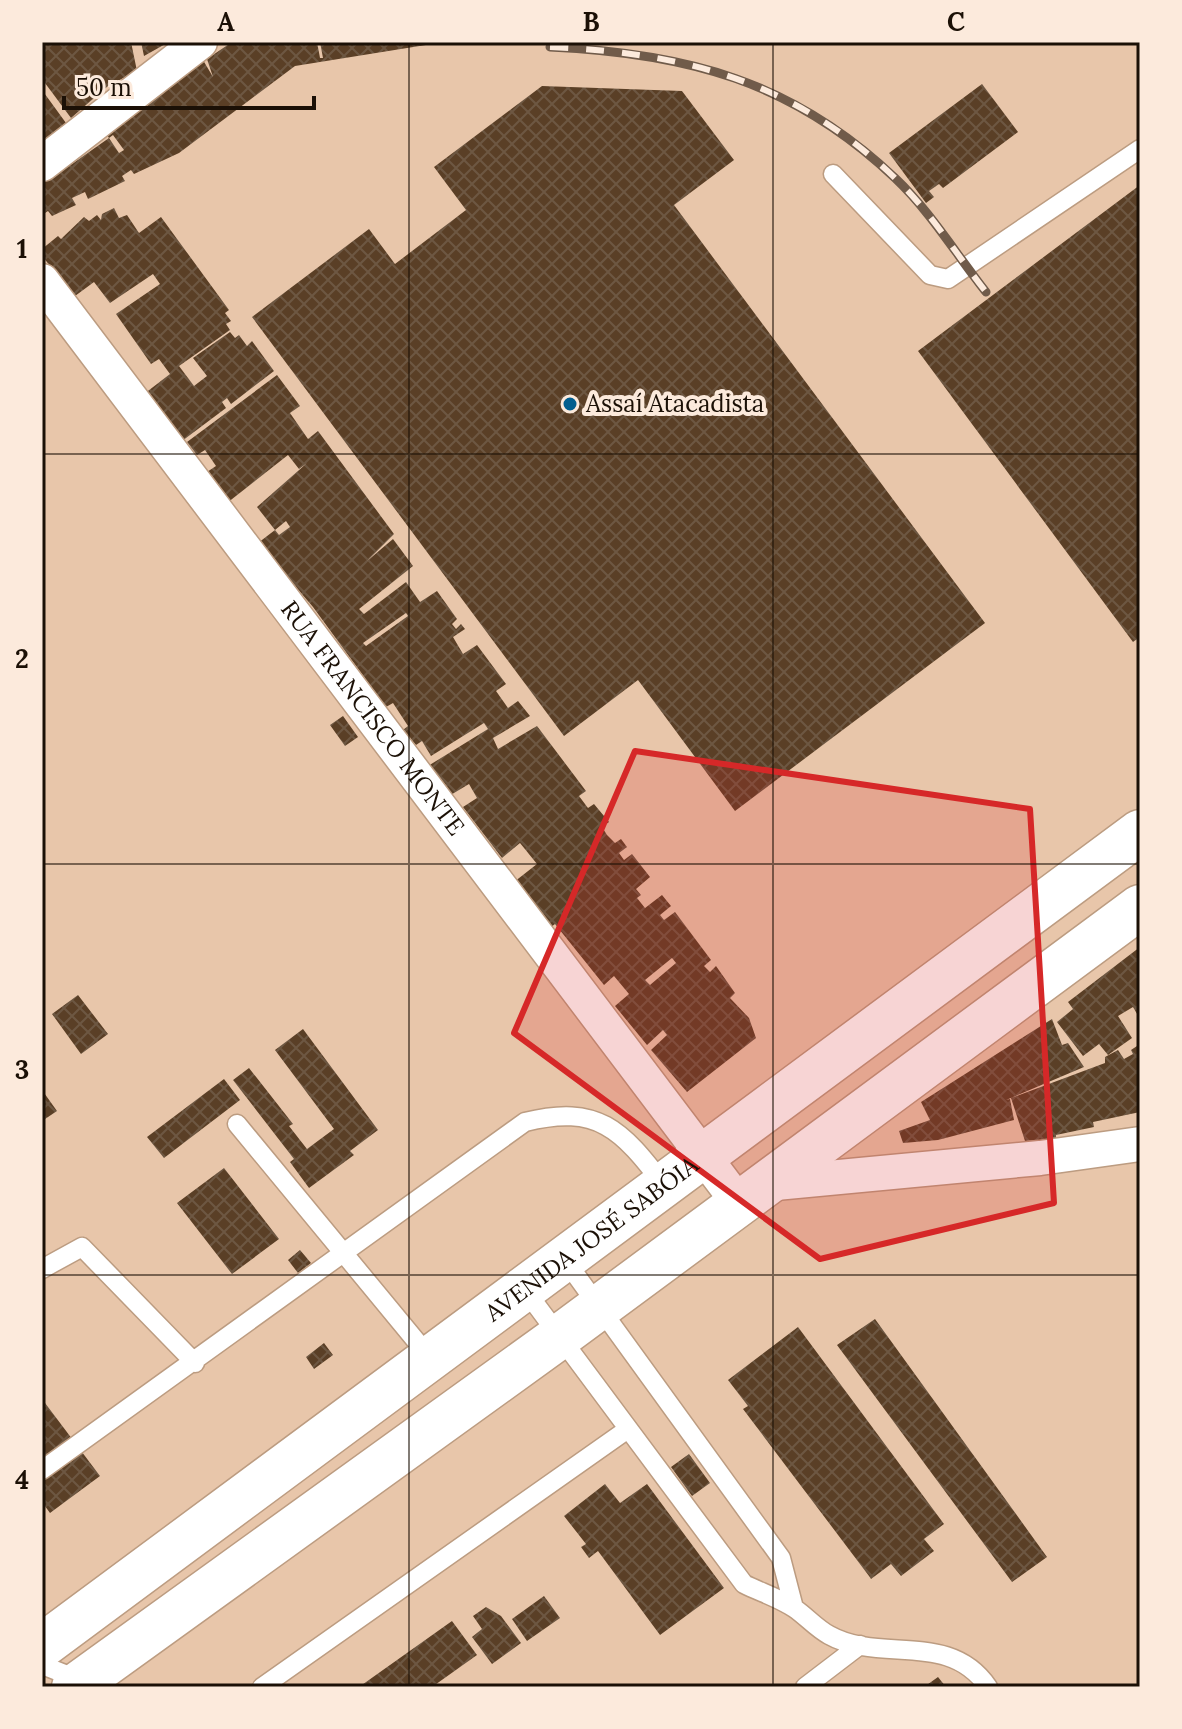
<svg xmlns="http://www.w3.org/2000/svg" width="1182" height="1729" viewBox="0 0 1182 1729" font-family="Lora,serif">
	<defs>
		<pattern id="building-cross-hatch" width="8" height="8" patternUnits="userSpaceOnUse" patternTransform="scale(2)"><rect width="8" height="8" fill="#5a3f26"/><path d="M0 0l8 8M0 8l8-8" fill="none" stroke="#6d5742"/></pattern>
	</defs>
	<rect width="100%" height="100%" fill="#e8c6aa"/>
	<!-- building -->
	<path fill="url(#building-cross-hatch)" fill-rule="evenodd" d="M42 42H88L89 45 131 42 137 71 108 86 71 118 42 79Z
		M141 42H169L144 56Z
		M232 42H317L320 58H323L320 42 432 44 295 66 179 153 134 174 131 170 122 176 125 181 88 199 85 192 72 198 76 205 52 216 48 211 42 215V176L67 158 72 164 109 138 103 129 200 55 213 77 207 59ZM113 135 124 150 119 153 109 138Z
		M982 84 1018 132 943 188 939 184 929 191 934 197 926 203 889 153Z
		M542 86 682 91 734 160 674 205 985 623 735 811 638 680 564 736 252 317 369 229 395 264 466 210 434 167Z
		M42 90 66 123 42 143Z
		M1140 185V637L1133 642 918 351Z
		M114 208 119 218 127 215 139 233 161 217 229 310 225 313 231 321 226 324 230 330 179 366 194 386 207 376 193 358 230 332 235 338 239 335 247 346 252 341 274 371 231 404 227 398 222 402 226 408 182 441 144 394 170 374 159 359 151 364 116 314 160 284 153 274 110 303 94 282 75 296 42 256V249L58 236 61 239 84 217 89 221 97 215 101 220 102 214Z
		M277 375 300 406 290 413 308 439 318 431 394 534 367 561 393 539 413 566 359 609 364 614 406 582 420 602 437 591 457 619 452 624 456 629 461 624 465 629 453 637 463 654 477 645 506 684 496 691 508 708 518 701 530 716 493 738 498 749 537 726 586 791 579 796 588 808 594 804 609 822 602 827 607 835 615 843 621 839 627 847 619 853 624 860 632 854 650 877 636 889 641 895 637 898 645 908 662 895 671 906 660 915 664 920 675 912 711 960 704 966 710 972 716 966 735 993 730 998 749 1018 756 1038 687 1092 651 1050 667 1035 663 1030 647 1045 615 1006 629 994 614 976 604 985 555 924 551 927 514 882 537 864 520 843 502 858 463 807 477 798 469 784 449 796 428 766 488 729 484 723 431 756 422 741 416 745 403 730 408 726 393 703 386 707 313 607 258 543 275 530 279 535 290 527 286 521 275 530 257 507 307 463 299 469 288 455 227 503 204 474 216 466 205 450 197 455 187 442ZM406 613 408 616 366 646 363 643ZM672 958 676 963 650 985 645 980Z
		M343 716 358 737 345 746 330 725Z
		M1140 947V1019L1133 1007 1118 1016 1132 1038 1108 1055 1099 1044 1083 1056 1057 1022 1073 1009 1068 1002Z
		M78 995 108 1034 81 1054 52 1014Z
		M1052 1019 1062 1045 1068 1043 1084 1067 1006 1100 1010 1099 1014 1120 938 1140 903 1143 899 1131 930 1120 921 1102Z
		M303 1029 378 1130 350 1151 354 1155 309 1188 290 1162 294 1159 233 1080 249 1068 293 1124 289 1126 307 1149 334 1129 275 1050Z
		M1140 1044V1112L1093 1122 1094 1127 1056 1135V1139L1025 1141 1011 1098 1105 1063V1057L1118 1050 1124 1059 1133 1054 1131 1050Z
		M224 1079 240 1100 164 1158 147 1137Z
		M42 1090 57 1111 42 1121Z
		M224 1168 279 1239 232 1274 177 1203Z
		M300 1250 311 1263 298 1273 288 1260Z
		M875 1319 1047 1557 1012 1582 837 1345Z
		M798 1327 944 1524 924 1539 934 1551 901 1576 891 1564 871 1579 869 1576 743 1409 748 1406 728 1380Z
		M324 1343 333 1355 314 1369 306 1357Z
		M42 1399 100 1476 50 1513 42 1502Z
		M689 1454 710 1483 692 1496 671 1467Z
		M605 1484 620 1503 647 1484 724 1588 660 1635 598 1551 589 1558 581 1547 586 1544 564 1516Z
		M544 1596 560 1618 527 1641 512 1619Z
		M486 1607 501 1616 521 1643 492 1664 472 1637 482 1629 473 1616Z
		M452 1621 477 1655 432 1687H359Z
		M938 1677 946 1687H924Z"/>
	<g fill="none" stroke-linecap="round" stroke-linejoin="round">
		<!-- service casing -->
		<g stroke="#bc9c81" stroke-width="21">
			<path id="service" d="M833 174 930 275 948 279 1140 149
				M237 1124 431 1359
				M565 1260 781 1558 794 1608
				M42 1269 82 1247 195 1363
				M525 1290 744 1584C760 1592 779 1598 794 1608 806 1616 816 1628 829 1635 881 1664 949 1630 988 1687
				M42 1470 525 1122C598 1104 621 1129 664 1185
				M42 1665 80 1680
				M262 1687 628 1429
				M805 1687 860 1645"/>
		</g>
		<!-- minor casing -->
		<g stroke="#bc9c81" stroke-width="37">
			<g id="minor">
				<path d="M42 164 200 42"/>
				<path id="s1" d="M42 281 739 1203"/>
				<path d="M765 1184 1040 1158 1140 1144"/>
			</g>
		</g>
		<!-- primary casing -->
		<g stroke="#bc9c81" stroke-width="47">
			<g id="primary">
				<path id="s2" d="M42 1646C410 1377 773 1102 1140 832"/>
				<path d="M74 1687 559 1337 1140 907"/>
			</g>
		</g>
		<!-- service -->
		<use href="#service" stroke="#fff" stroke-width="18"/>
		<!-- minor -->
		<use href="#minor" stroke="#fff" stroke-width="34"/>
		<!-- primary -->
		<use href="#primary" stroke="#fff" stroke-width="44"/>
		<!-- rail casing -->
		<g stroke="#705b4a" stroke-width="9">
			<path id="rail" d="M550 47C686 53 793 81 895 178 930 211 956 254 986 292"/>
		</g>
		<!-- rail -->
		<use href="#rail" stroke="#fceadc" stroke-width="6" stroke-dasharray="18" stroke-linecap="butt"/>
	</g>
	<!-- marked area -->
	<path fill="#d62828" fill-opacity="0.2" stroke="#d62828" stroke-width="6" stroke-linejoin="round" d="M635 751 1030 809 1054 1203 820 1259 514 1033Z"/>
	<!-- grid -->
	<path fill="none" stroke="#1b1006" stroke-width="2" stroke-opacity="0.55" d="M409 42V1687M773 42V1687M42 454H1140M42 864H1140M42 1275H1140"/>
	<!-- markers -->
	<circle fill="#025e8e" stroke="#fceadc" stroke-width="3" cx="570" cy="404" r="8"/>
	<g text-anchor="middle" stroke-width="8" stroke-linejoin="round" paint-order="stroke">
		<!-- poi labels -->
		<g font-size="24" fill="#1b1006" stroke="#fceadc" text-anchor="start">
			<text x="586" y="412">Assaí Atacadista</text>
		</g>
		<!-- street labels -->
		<g font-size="24" fill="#1b1006" stroke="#fceadc">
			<text dy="8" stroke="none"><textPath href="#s1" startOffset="548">RUA FRANCISCO MONTE</textPath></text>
			<text dy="8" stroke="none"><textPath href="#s2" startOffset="684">AVENIDA JOSÉ SABÓIA</textPath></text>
		</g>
	</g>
	<!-- border -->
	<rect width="1182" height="1729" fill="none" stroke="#fceadc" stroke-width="88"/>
	<!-- scale -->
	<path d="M64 96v12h250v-12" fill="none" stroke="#1b1006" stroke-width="4"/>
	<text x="76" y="96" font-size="24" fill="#1b1006" stroke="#fceadc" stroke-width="6" paint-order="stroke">50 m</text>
	<rect x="44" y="44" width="1094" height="1641" fill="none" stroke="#1b1006" stroke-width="3"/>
	<g font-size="26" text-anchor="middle" font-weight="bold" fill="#1b1006">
		<text x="226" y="31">A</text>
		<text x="591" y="31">B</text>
		<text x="956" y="31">C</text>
		<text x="22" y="258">1</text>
		<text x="22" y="668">2</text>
		<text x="22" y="1079">3</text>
		<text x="22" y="1489">4</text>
	</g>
</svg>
